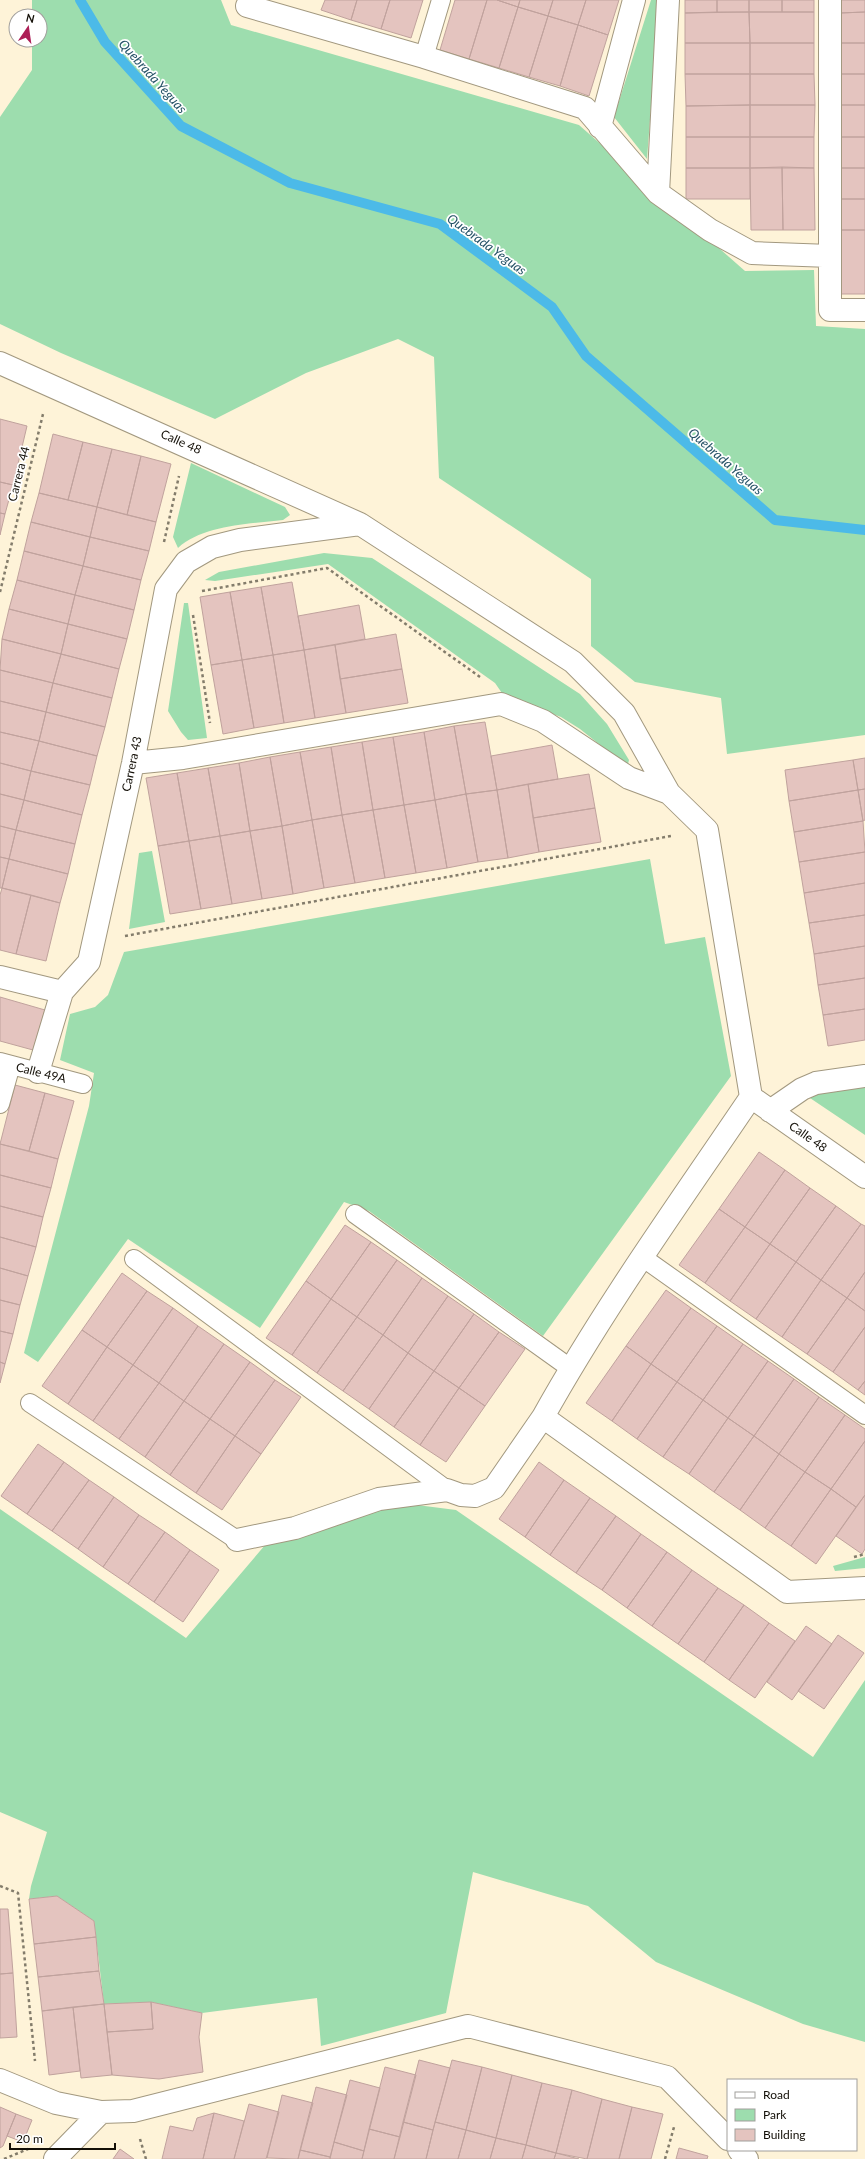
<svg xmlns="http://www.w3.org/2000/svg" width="865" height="2159" viewBox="0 0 865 2159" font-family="Lato,sans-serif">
	<rect width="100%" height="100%" fill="#fef3d8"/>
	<!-- green -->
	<path fill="#9dddae" d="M32 0H221L231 25 579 125 745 271 814 270 816 326 865 329V735L727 754 721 698 635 682 591 646V579L439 478 434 357 398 339 306 373 215 419 61 353 0 324V117L32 70V40H40V16H32Z
		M651 0H659L647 159 614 117Z
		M191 463 285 507 290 515 283 520C250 524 203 525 178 548L173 537Z
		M324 553 372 558 580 694 607 724 629 760 628 764H624L580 729 561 717 504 696 495 683 328 564 215 581 205 580 219 572Z
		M184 603H188L207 738 188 740 181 732 168 711Z
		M152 851 165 922 129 929 139 853Z
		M650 859 665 944 705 937 731 1076 543 1336 369 1211 344 1202 260 1328 128 1239 38 1362 24 1353 89 1106 94 1073 60 1060 70 1014 95 1007 108 995 124 952Z
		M865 1085V1135L807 1096Z
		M378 1500 456 1510 813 1757 865 1680V2042L803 2024 656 1962 588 1906 473 1872 446 2013 321 2046 317 1998 202 2013 151 2002 104 2004 94 1921 57 1896 29 1899 31 1886 47 1832 0 1812V1509L186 1638 277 1531Z
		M865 1557V1568L835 1571 833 1566Z"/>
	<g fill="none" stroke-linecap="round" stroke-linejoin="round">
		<!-- stream -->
		<path stroke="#4cbae8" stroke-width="10" d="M80 0 105 42 181 126 290 183 440 224 552 307 586 356 775 520 865 530"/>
	</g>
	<!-- building -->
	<path fill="#e4c4bf" stroke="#c0a29d" d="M325 0H357L351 20 321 10Z
		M357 0H390L381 29 351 20Z
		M390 0H423L411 38 381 29Z
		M455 0H487L469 59 440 50Z
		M487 0H497L518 7 499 68 469 59Z
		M497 0H520L518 7Z
		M520 0H553L548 16 518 7Z
		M553 0H586L578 25 548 16Z
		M586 0H619L608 35 578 25Z
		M685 0H717V12L685 13Z
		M717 0H749V12H717Z
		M749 0H782V12H749Z
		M782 0H814V12H782Z
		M840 0H865V12L840 13Z
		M518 7 548 16 529 77 499 68Z
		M749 12 750 43H685V13Z
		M749 12H814V43H750Z
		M865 12V43H840V13Z
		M548 16 578 25 560 86 529 77Z
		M578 25 608 35 589 96 560 86Z
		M685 43H750V74H685Z
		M750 43H814V74H750Z
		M840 43H865V74H840Z
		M685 74H750V105L686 106Z
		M750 74H814L815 105H750Z
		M840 74H865V105H840Z
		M750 105H815L814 137H750Z
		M750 105V137H686V106Z
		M840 105H865V137H840Z
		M686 137H750V168H686Z
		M750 137H814V168H750Z
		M840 137H865V168H841Z
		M782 167 814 168 815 230H783Z
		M782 167 783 230H751L750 168Z
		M686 168H750V199H686Z
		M841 168H865V199H841Z
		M841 199H865V230H841Z
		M841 230H865V294H841Z
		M0 419 27 426 13 485 0 482Z
		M53 434 83 442 68 500 39 493Z
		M83 442 112 449 97 507 68 500Z
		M112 449 141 456 127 515 97 507Z
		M141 456 171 464 156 522 127 515Z
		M0 482 13 485 5 514 0 513Z
		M39 493 97 507 90 537 31 522Z
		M97 507 156 522 149 551 90 537Z
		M0 513 5 514 0 535Z
		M31 522 90 537 83 566 24 551Z
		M90 537 149 551 141 580 83 566Z
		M24 551 83 566 75 595 17 580Z
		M83 566 141 580 134 610 75 595Z
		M17 580 75 595 68 624 9 609Z
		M292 582 304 650 273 655 261 587Z
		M261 587 273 655 242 660 230 592Z
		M230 592 242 660 211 665 200 597Z
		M75 595 134 610 127 639 68 624Z
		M359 605 365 639 304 650 298 616Z
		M9 609 68 624 61 654 2 639Z
		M68 624 127 639 119 669 61 654Z
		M396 634 402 669 340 679 335 645Z
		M2 639 61 654 53 683 0 670Z
		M335 645 346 713 315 718 304 650Z
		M304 650 315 718 284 723 273 655Z
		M61 654 119 669 112 698 53 683Z
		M273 655 284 723 254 728 242 660Z
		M242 660 254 728 223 734 211 665Z
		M402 669 408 703 346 713 340 679Z
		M0 670 53 683 46 712 0 701Z
		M53 683 112 698 105 727 46 712Z
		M0 701 46 712 39 741 0 732Z
		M46 712 105 727 97 756 39 741Z
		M485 722 497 790 466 794 454 726Z
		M454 726 466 794 435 800 424 732Z
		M0 732 39 741 31 771 0 763Z
		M424 732 435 800 404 805 393 737Z
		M393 737 404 805 373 810 362 742Z
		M39 741 97 756 90 785 31 771Z
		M362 742 373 810 342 815 331 747Z
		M552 745 558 779 497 790 491 756Z
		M331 747 342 815 312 820 300 752Z
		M300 752 312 820 282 826 270 757Z
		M270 757 282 826 250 831 239 763Z
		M865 758V789L858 790 853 760Z
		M853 760 858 790 789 801 785 770Z
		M0 763 31 771 24 800 0 794Z
		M239 763 250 831 220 836 208 768Z
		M208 768 220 836 189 841 177 773Z
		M31 771 90 785 82 815 24 800Z
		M177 773 189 841 158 846 146 778Z
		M589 774 595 808 533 818 528 784Z
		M528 784 539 852 508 858 497 790Z
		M865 789V820L863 821 858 790Z
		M497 790 508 858 478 862 466 794Z
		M858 790 863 821 794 832 789 801Z
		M0 794 24 800 16 830 0 826Z
		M466 794 478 862 447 868 435 800Z
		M24 800 82 815 75 844 16 830Z
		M435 800 447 868 416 873 404 805Z
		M404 805 416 873 385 878 373 810Z
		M595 808 601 842 539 852 533 818Z
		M373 810 385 878 355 883 342 815Z
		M342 815 355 883 324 888 312 820Z
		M312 820 324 888 293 894 282 826Z
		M863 821 865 852 799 862 794 832Z
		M0 826 16 830 9 859 0 857Z
		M282 826 293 894 262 899 250 831Z
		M16 830 75 844 68 874 9 859Z
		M250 831 262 899 232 904 220 836Z
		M220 836 232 904 201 909 189 841Z
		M189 841 201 909 170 914 158 846Z
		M865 852V883L804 893 799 862Z
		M0 857 9 859 2 888H0Z
		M9 859 68 874 60 903 2 888Z
		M865 883V915L809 923 804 893Z
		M2 888 31 895 16 954 0 950V895Z
		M31 895 60 903 46 961 16 954Z
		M865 915V946L814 954 809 923Z
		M865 946V978L818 985 814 954Z
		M865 978V1009L823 1015 818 985Z
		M0 997 45 1010 33 1050 0 1041Z
		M865 1009V1040L828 1046 823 1015Z
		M15 1085 45 1093 29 1151 0 1144Z
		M45 1093 74 1101 58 1159 29 1151Z
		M0 1144 58 1159 51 1188 0 1175Z
		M759 1152 785 1170 745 1227 719 1209Z
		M785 1170 810 1188 770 1244 745 1227Z
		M0 1175 51 1188 43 1217 0 1206Z
		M810 1188 836 1206 796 1262 770 1244Z
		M0 1206 43 1217 36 1247 0 1237Z
		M836 1206 861 1224 821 1280 796 1262Z
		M719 1209 745 1227 705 1283 679 1265Z
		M861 1224 865 1226V1272L847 1298 821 1280Z
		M345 1225 371 1242 331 1299 306 1281Z
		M745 1227 770 1244 730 1301 705 1283Z
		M0 1237 36 1247 28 1276 0 1268Z
		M371 1242 397 1260 357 1317 331 1299Z
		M770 1244 796 1262 756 1319 730 1301Z
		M397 1260 422 1278 383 1335 357 1317Z
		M796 1262 821 1280 782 1337 756 1319Z
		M0 1268 28 1276 20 1305 0 1300Z
		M865 1272V1311L847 1298Z
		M122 1273 147 1291 107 1347 82 1330Z
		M422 1278 448 1296 408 1353 383 1335Z
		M821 1280 847 1298 807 1354 782 1337Z
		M306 1281 331 1299 292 1355 266 1338Z
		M666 1290 691 1308 651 1364 626 1346Z
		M147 1291 173 1308 133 1365 107 1347Z
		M448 1296 474 1314 434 1371 408 1353Z
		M847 1298 865 1311V1327L833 1372 807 1354Z
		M331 1299 357 1317 317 1373 292 1355Z
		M0 1300 20 1305 13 1334 0 1331Z
		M173 1308 198 1326 159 1383 133 1365Z
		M691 1308 717 1326 677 1382 651 1364Z
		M474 1314 499 1332 459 1388 434 1371Z
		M357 1317 383 1335 343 1391 317 1373Z
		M198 1326 224 1344 184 1401 159 1383Z
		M717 1326 743 1344 703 1400 677 1382Z
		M865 1327V1381L858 1390 833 1372Z
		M82 1330 107 1347 68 1404 42 1386Z
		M0 1331 13 1334 5 1364 0 1362Z
		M499 1332 525 1349 485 1406 459 1388Z
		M383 1335 408 1353 369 1409 343 1391Z
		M224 1344 250 1362 210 1419 184 1401Z
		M743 1344 768 1361 728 1418 703 1400Z
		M626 1346 651 1364 612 1421 586 1403Z
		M107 1347 133 1365 93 1421 68 1404Z
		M408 1353 434 1371 394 1427 369 1409Z
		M768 1361 794 1379 754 1436 728 1418Z
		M0 1362 5 1364 0 1383Z
		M250 1362 275 1380 235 1436 210 1419Z
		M651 1364 677 1382 637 1439 612 1421Z
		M133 1365 159 1383 119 1439 93 1421Z
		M434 1371 459 1388 420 1445 394 1427Z
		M794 1379 819 1397 779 1454 754 1436Z
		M275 1380 301 1397 261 1454 235 1436Z
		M865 1381V1395L858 1390Z
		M677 1382 703 1400 663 1457 637 1439Z
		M159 1383 184 1401 145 1457 119 1439Z
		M459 1388 485 1406 446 1462 420 1445Z
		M819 1397 845 1415 805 1472 779 1454Z
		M703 1400 728 1418 689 1474 663 1457Z
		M184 1401 210 1419 170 1475 145 1457Z
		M845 1415 865 1429V1441L831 1489 805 1472Z
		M728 1418 754 1436 714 1492 689 1474Z
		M210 1419 235 1436 196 1493 170 1475Z
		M235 1436 261 1454 222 1510 196 1493Z
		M754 1436 779 1454 740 1510 714 1492Z
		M865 1441V1495L856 1507 831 1489Z
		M38 1444 64 1462 27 1514 1 1496Z
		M779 1454 805 1472 765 1528 740 1510Z
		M64 1462 89 1480 52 1531 27 1514Z
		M539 1462 564 1480 525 1537 499 1519Z
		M805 1472 831 1489 791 1546 765 1528Z
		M89 1480 114 1497 78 1549 52 1531Z
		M564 1480 590 1498 550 1555 525 1537Z
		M831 1489 856 1507 816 1564 791 1546Z
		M865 1495V1549L862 1554 836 1536Z
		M114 1497 139 1515 103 1567 78 1549Z
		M590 1498 616 1516 576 1573 550 1555Z
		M139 1515 165 1532 128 1584 103 1567Z
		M616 1516 641 1534 602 1590 576 1573Z
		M165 1532 190 1550 154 1602 128 1584Z
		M641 1534 667 1552 627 1608 602 1590Z
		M190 1550 219 1570 183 1622 154 1602Z
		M667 1552 692 1570 652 1626 627 1608Z
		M692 1570 718 1588 678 1644 652 1626Z
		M718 1588 744 1605 704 1662 678 1644Z
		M744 1605 769 1623 729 1680 704 1662Z
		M769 1623 795 1641 755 1698 729 1680Z
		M806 1626 832 1644 792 1700 767 1682Z
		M838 1635 864 1653 824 1709 798 1691Z
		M57 1896 94 1921 96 1937 34 1944 29 1899Z
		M0 1909H8L13 1973 0 1974Z
		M96 1937 99 1971 38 1977 34 1944Z
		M99 1971 104 2004 42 2011 38 1977Z
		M13 1973 17 2037 0 2038V1974Z
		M151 2002 153 2029 107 2032 104 2004Z
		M151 2002 202 2013 199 2037 203 2072 159 2079 112 2075 107 2032 153 2029Z
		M104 2004 112 2075 81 2078 73 2007Z
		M73 2007 80 2071 49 2075 42 2011Z
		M419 2060 450 2068 433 2130 403 2122Z
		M452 2060 482 2067 466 2130 435 2122Z
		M385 2067 416 2075 400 2137 369 2129Z
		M482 2067 512 2075 496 2138 466 2130Z
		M512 2075 542 2083 526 2145 496 2138Z
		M350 2080 380 2088 364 2151 334 2142Z
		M542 2083 572 2090 556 2153 526 2145Z
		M316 2087 347 2095 330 2157 300 2150Z
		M572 2090 602 2099 587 2159 556 2153Z
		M282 2095 313 2103 298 2159 267 2158Z
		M602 2099 632 2107 619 2159H587Z
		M249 2104 279 2112 266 2159H234Z
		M0 2107 16 2114 3 2146 0 2148Z
		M632 2107 663 2114 651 2159H619Z
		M214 2113 244 2121 234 2159H203Z
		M214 2113 203 2159H162L170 2126 193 2131 197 2118Z
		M16 2114 32 2120 23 2142 7 2136Z
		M403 2122 433 2130 426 2159H394Z
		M435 2122 466 2130 458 2159H426Z
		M369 2129 400 2137 394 2159H362Z
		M466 2130 496 2138 490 2159H458Z
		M496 2138 526 2145 522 2159H490Z
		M334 2142 364 2151 362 2159H330Z
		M526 2145 556 2153 554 2159H522Z
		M679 2148 708 2156 707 2159H676Z
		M120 2149 134 2159H113Z
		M300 2150 330 2157V2159H298Z
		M556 2153 579 2159H554Z"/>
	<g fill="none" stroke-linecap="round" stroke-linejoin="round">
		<!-- service casing -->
		<g stroke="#a2987f" stroke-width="20">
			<path id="service" d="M424 57 441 0
				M0 1062 83 1084
				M0 1104 11 1065
				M355 1214 570 1368
				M642 1257 865 1415
				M134 1259 447 1490
				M30 1403 237 1540"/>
		</g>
		<!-- minor casing -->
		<g stroke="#a2987f" stroke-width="24">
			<path id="minor" d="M830 0V310H865
				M247 6 424 57 585 108 658 193 710 230 752 253 830 256
				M600 127 634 0
				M658 193 668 0
				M0 363 360 524 573 662 624 713 669 793 707 830 751 1097C680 1202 605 1306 543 1417L787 1592 865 1588
				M133 763 183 758 501 704 543 721 629 778 669 793
				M0 977 62 992
				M38 1072 62 992 89 962 133 763 166 589 186 562 212 547 240 540 360 524
				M751 1097 865 1177
				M770 1111 802 1089 816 1083 865 1076
				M237 1540 295 1528 379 1499 447 1490 461 1495 475 1496 494 1488 543 1417
				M0 2080 56 2103 101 2112 133 2111 468 2026 667 2077 728 2139
				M739 2150 747 2159
				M55 2159 101 2112"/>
		</g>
		<!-- path -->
		<path stroke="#837c6b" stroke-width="2.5" stroke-dasharray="3 3" stroke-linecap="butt" d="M164 542 179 476
			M202 591 327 568 480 677
			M0 592 43 414
			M193 615 210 723
			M125 936 671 836
			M854 1557 865 1554
			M0 1886 18 1893 35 2061
			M140 2139 146 2159
			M4 2159 28 2149
			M665 2159 674 2127"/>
		<!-- service -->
		<use href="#service" stroke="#fff" stroke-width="18"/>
		<!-- minor -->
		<use href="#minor" stroke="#fff" stroke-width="22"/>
	</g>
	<g text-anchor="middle" stroke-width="3.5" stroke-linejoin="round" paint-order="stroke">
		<!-- street labels -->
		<g font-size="12" fill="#130f07" stroke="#fff">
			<text transform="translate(181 442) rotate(24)" y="4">Calle 48</text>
			<text transform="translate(19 474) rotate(-76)" y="4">Carrera 44</text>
			<text transform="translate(132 764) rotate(-78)" y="4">Carrera 43</text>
			<text transform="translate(41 1073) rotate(14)" y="4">Calle 49A</text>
			<text transform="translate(808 1137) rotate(35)" y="4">Calle 48</text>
		</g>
		<!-- water labels -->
		<g font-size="13" font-style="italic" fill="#265367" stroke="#fff">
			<text transform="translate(153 76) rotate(48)" y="5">Quebrada Yeguas</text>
			<text transform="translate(487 244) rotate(36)" y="5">Quebrada Yeguas</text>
			<text transform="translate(726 461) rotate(41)" y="5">Quebrada Yeguas</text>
		</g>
	</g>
	<!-- legend -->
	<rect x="727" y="2079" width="130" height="72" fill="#ffffff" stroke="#a19f9c"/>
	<rect x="735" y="2092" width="20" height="6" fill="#ffffff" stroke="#a19f9c"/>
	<text x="763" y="2099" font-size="12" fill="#130f07">Road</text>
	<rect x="735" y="2109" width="20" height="12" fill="#9dddae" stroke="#a19f9c"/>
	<text x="763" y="2119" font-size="12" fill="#130f07">Park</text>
	<rect x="735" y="2129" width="20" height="12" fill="#e4c4bf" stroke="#a19f9c"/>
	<text x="763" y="2139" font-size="12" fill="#130f07">Building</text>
	<!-- north arrow -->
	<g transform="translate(28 28) rotate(13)"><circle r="19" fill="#ffffff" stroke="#a19f9c"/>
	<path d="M0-3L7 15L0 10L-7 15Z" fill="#ad1e56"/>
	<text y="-6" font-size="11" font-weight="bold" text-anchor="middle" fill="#130f07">N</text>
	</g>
	<!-- scale -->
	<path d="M10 2143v6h105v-6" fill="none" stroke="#130f07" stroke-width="2"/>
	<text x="16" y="2143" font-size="12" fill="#130f07" stroke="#ffffff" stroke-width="3" paint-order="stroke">20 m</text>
</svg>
